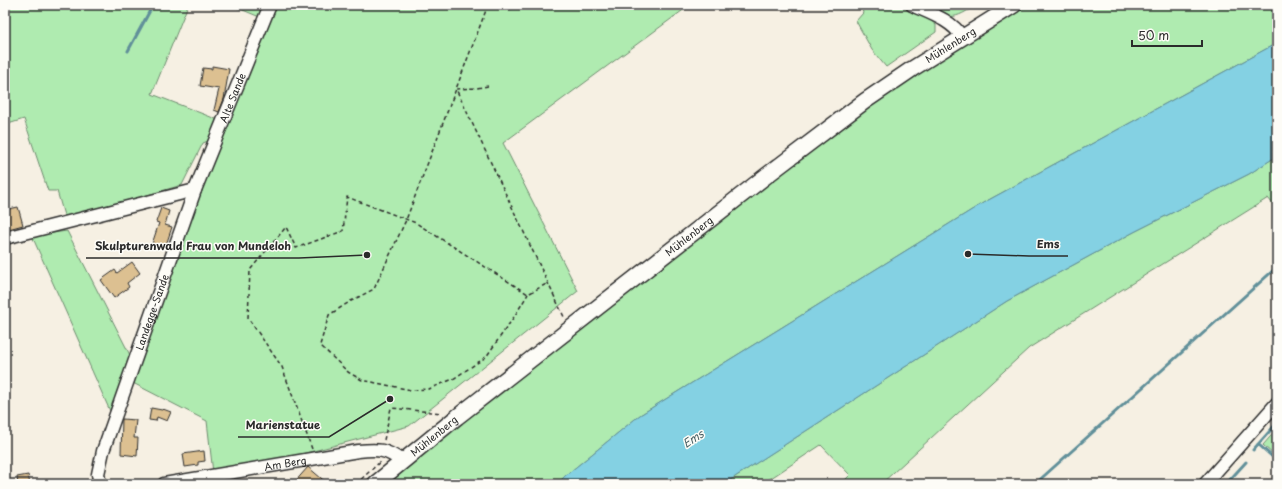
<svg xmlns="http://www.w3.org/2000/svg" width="1282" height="489" viewBox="0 0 1282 489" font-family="'Playpen Sans',sans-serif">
	<rect width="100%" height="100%" fill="#f6f0e3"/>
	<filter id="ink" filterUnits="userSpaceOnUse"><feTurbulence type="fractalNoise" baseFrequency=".025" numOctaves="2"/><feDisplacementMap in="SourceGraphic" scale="8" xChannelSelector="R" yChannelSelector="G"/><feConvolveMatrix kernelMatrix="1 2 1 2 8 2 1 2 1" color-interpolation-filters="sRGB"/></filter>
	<g filter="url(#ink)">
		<!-- green -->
		<path fill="#afebb0" stroke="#6d8b6e" d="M5 5H188L152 94 221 121 213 139 203 143 182 185 65 219 57 191H48L24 119 5 125Z
			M231 5H267L262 18Z
			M271 5H509L507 11 520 5H690L503 143 578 291 409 426 275 461 213 473 207 421 131 382 185 219Z
			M861 5H902L930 20 936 25V32L886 67 872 50 856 21 863 13Z
			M923 5H972L975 6C949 23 948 17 923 5Z
			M1025 5H1277V43L983 203 640 415 565 476 557 484H388L498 394 824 140 944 55Z
			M1277 156V209L1268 198 1029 348 881 484H841L850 475 821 445 762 484H724L1007 301 1134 232 1249 174Z
			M67 231 131 357 110 411 32 236Z
			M1277 429V458L1263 445Z"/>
		<!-- water -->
		<path fill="#84d1e3" stroke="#608f99" d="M1277 43V156L1249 174 1134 232 1007 301 724 484H557L565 476 640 415 983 203Z"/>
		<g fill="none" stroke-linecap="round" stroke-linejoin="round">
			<!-- stream -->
			<path stroke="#608f99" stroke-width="3" d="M128 51 153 5
				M1258 444 1277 461
				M1253 450 1277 423
				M1035 484 1277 267
				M1226 484 1246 462"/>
		</g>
		<!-- building -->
		<path fill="#dcc091" stroke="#2b2b2b" d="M212 66 229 69 224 99 219 112 214 110 219 89 200 86 203 68 212 69Z
			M18 207 23 225 5 230V210Z
			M161 208 169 211 165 225 172 227 165 248 152 244 159 223 156 222Z
			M132 262 140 273 127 283 129 287 114 298 101 280 115 270 117 273Z
			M151 408 162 410 163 409 171 412 167 421 157 417 156 421 149 420Z
			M122 419 136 420 134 438H138L137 456 121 454Z
			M204 451 205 461 198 462V465L185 467 183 454Z
			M308 467 328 484H293Z
			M28 475 30 484H18L17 477Z"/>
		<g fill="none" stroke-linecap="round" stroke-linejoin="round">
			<!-- minor casing -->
			<g stroke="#2b2b2b" stroke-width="15">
				<g id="minor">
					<path d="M912 5C929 13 952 20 962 37"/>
					<path d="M5 238 195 190"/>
					<path id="s1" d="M100 484 98 474 103 451 195 190 270 5"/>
					<path id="s2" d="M164 484 358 451C379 449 385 449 402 461"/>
					<path d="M1205 484 1277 403"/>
				</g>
			</g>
			<!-- major casing -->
			<g stroke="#2b2b2b" stroke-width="18">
				<g id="major">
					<path id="s3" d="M375 484 457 417 766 176 865 101 912 69 1014 5"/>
				</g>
			</g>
			<!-- path -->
			<path stroke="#2b2b2b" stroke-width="1.5" stroke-dasharray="4 3" stroke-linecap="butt" d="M488 5 406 220 374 289 351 301 329 315 320 345 348 372 362 380 411 390 429 389 453 379 486 357 514 317 528 294
				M488 86 477 88 456 89 565 319
				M384 440 391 408 442 413
				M312 449 282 367 248 318 250 270 286 227 296 248 343 231 347 197 416 223 528 294 548 283
				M356 484 381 461"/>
			<!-- minor -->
			<use href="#minor" stroke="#fdfcf7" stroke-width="12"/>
			<!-- major -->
			<use href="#major" stroke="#fdfcf7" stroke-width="15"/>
		</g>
	</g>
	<g text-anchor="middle" stroke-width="3" stroke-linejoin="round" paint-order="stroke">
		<!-- street labels -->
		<g font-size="10" fill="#2b2b2b" stroke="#fdfcf7">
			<text dy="4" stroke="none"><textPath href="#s3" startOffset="724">Mühlenberg</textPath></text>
			<text dy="4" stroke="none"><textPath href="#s1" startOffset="410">Alte Sande</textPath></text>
			<text dy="4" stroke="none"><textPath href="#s3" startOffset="400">Mühlenberg</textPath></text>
			<text dy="4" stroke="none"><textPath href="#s1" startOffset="181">Landegge-Sande</textPath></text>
			<text dy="4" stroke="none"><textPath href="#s3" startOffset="76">Mühlenberg</textPath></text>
			<text dy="4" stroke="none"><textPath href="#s2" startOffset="123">Am Berg</textPath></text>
		</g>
		<!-- water labels -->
		<g font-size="11" font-style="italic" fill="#465d62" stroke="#fdfcf7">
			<text transform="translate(693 439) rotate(-33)" y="4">Ems</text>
		</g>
	</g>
	<!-- callouts -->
	<path fill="none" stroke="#2b2b2b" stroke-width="1.5" d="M968 254L1029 256H1068M367 255L299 258H86M390 399L329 437H238"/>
	<g fill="#2b2b2b" stroke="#fdfcf7" stroke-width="1.5">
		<circle cx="968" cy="254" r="4"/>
		<circle cx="367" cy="255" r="4"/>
		<circle cx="390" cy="399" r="4"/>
	</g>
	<g font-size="11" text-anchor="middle" font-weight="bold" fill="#2b2b2b" stroke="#fdfcf7" stroke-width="3" stroke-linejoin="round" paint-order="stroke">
		<text x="1048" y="248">Ems</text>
		<text x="193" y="250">Skulpturenwald Frau von Mundeloh</text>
		<text x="283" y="429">Marienstatue</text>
	</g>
	<!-- margin -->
	<rect width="1282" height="489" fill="none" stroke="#fdfcf7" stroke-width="20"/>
	<rect x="10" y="10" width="1262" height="469" fill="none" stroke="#2b2b2b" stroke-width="1.5" filter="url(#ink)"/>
	<!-- scale -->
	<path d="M1132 40v6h70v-6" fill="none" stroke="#2b2b2b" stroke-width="2"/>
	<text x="1138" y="40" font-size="12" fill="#2b2b2b" stroke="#fdfcf7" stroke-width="3" paint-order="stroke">50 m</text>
</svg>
